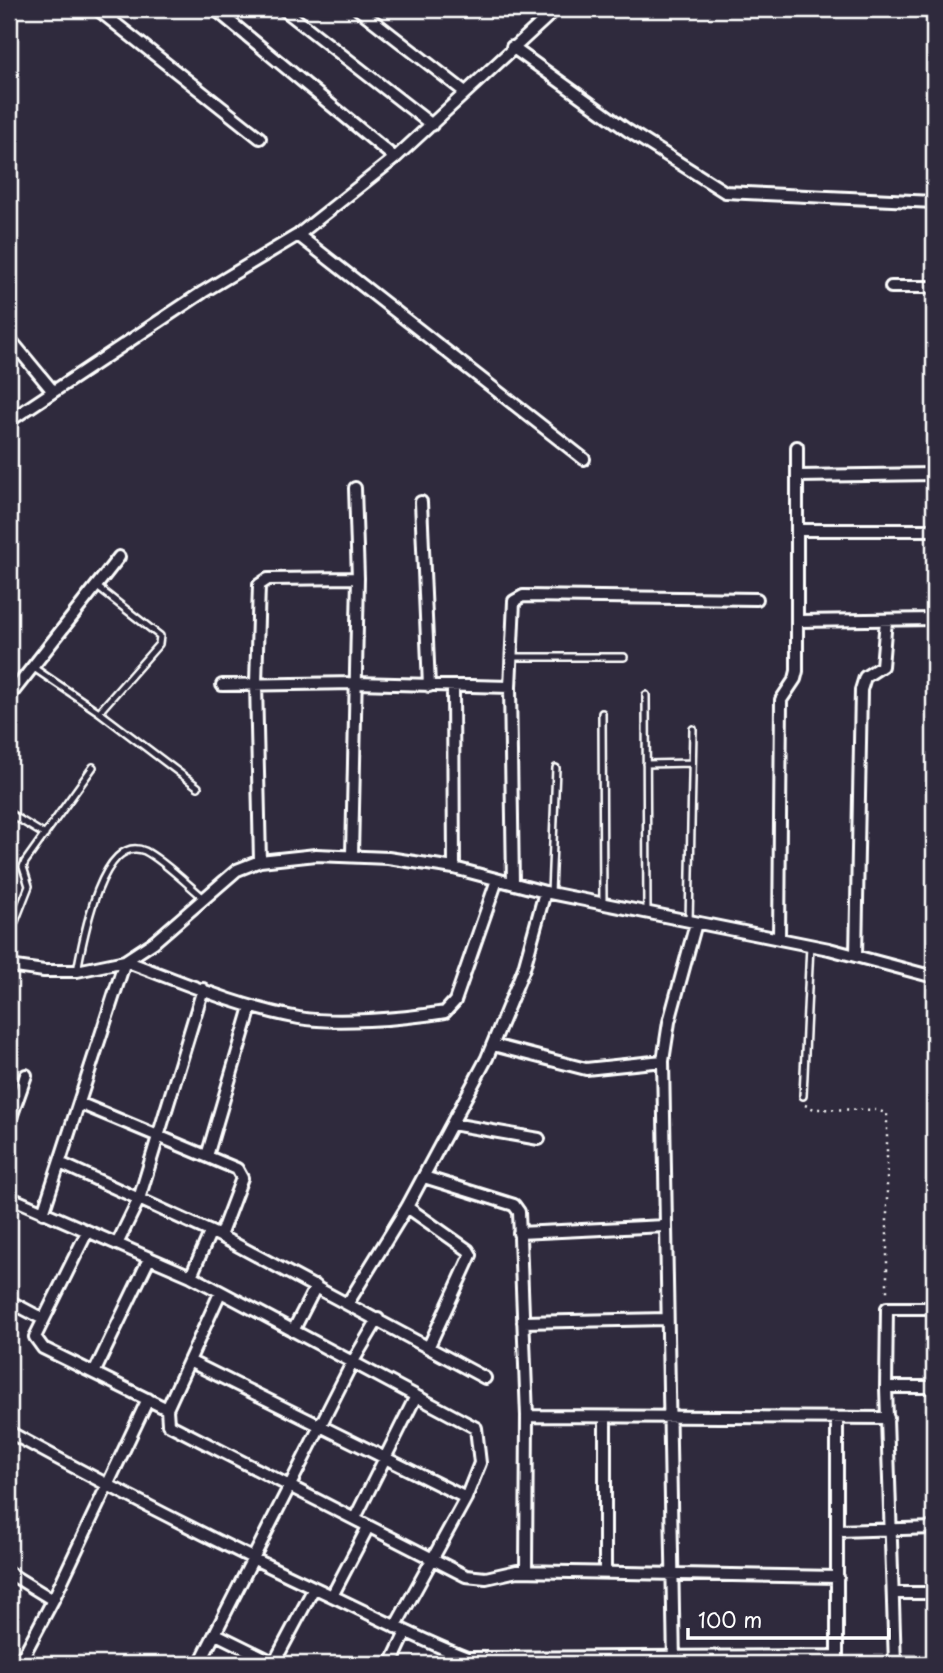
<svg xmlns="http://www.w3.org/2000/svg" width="943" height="1673" viewBox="0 0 943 1673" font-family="'Playpen Sans',sans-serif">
	<rect width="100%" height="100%" fill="#2f2a3d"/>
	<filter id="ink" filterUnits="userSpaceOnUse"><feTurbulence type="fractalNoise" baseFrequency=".0143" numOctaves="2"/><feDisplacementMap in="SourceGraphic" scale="14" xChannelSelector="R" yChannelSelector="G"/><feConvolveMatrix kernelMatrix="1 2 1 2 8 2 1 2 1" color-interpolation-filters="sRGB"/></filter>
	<g filter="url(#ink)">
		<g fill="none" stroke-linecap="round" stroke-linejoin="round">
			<!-- service casing -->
			<g stroke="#fff" stroke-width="10">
				<path id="service" d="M96 586 160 636 159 644 99 712
					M510 657H624
					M31 666 99 712 198 787
					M646 695 647 913
					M602 713 603 904
					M646 764 692 763
					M9 813 45 835
					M551 893 556 768
					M689 922 693 729
					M9 937 29 886 23 867 25 862 93 767
					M77 971C82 945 101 832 145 851 163 860 188 885 204 898
					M803 1096 810 945"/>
			</g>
			<!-- minor casing -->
			<g stroke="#fff" stroke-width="16">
				<path id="minor" d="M97 9 260 138
					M215 9 395 158
					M283 9 432 125
					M358 9 465 92
					M512 47 627 130 725 192 934 202
					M298 235 584 459
					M891 287H934
					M9 338 52 390
					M9 421 203 292 298 235 395 158 556 9
					M799 476 934 474
					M421 502 429 686
					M799 530H934
					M799 621 934 619
					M222 685 356 683 510 687
					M453 687 454 868
					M9 697 119 557
					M352 855 358 578 355 488
					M260 861 256 683 259 585 268 579 358 578
					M513 883 510 687 514 601 523 596 757 599
					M779 939 781 700 795 679 797 671V447
					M856 956 861 690 865 677 882 666 886 620
					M9 966 44 971H77L125 961 154 942 237 870 260 861 316 855 388 858 454 868 545 892 829 949 934 977
					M493 1045 586 1069 663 1061
					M79 1103 237 1169 242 1178 220 1236 485 1378
					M9 1123 26 1075
					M452 1124 539 1139
					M207 1156 251 1007
					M60 1163 220 1236
					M424 1177 514 1205 519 1212 527 1416 526 1571
					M9 1197 191 1276 476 1428 480 1463 466 1498 395 1627
					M407 1207 468 1250 471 1255 429 1346
					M43 1213 125 961C182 982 239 1007 299 1018 335 1024 402 1019 439 1013L445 1012 455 1001 497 880
					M87 1232 35 1337 43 1348 167 1409
					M519 1233 665 1226
					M117 1244 139 1199 203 989
					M191 1276 210 1233
					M220 1293 167 1409 168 1424 466 1576 486 1578 517 1571 838 1577
					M9 1301 43 1319
					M348 1303 407 1207 487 1058 524 968 545 892
					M523 1322 667 1319
					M293 1331 316 1286
					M189 1361 466 1498
					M95 1371 149 1259
					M886 1387H934
					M527 1416 888 1418
					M605 1417V1573
					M9 1432C115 1490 222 1545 332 1596 377 1617 420 1640 467 1658L837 1656
					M355 1518 416 1396
					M838 1531 934 1528
					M9 1573 53 1600
					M895 1593H934
					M332 1596 368 1527
					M216 1634 277 1664
					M895 1662 934 1663
					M200 1663 352 1363 378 1319
					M274 1663 314 1588
					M19 1664 53 1600 148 1399
					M391 1664 406 1632
					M674 1664 663 1061 669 1022 696 923
					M837 1664V1419
					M895 1664 886 1387 887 1308H934"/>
			</g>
			<!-- path -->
			<path stroke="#fff" stroke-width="2.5" stroke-dasharray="2 5" stroke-linecap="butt" d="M805 1105 814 1109 878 1110 887 1114V1295"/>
			<!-- service -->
			<use href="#service" stroke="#2f2a3d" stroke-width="5"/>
			<!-- minor -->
			<use href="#minor" stroke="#2f2a3d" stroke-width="10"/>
		</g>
	</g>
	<!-- margin -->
	<rect width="943" height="1673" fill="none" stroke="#2f2a3d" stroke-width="35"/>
	<rect x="18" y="18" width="908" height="1638" fill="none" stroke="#fff" stroke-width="2.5" filter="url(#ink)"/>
	<!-- scale -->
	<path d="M688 1628v10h201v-10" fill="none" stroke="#ffffff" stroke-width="3.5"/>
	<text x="698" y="1628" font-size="21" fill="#ffffff" stroke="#2f2a3d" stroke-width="5" paint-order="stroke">100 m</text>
</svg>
